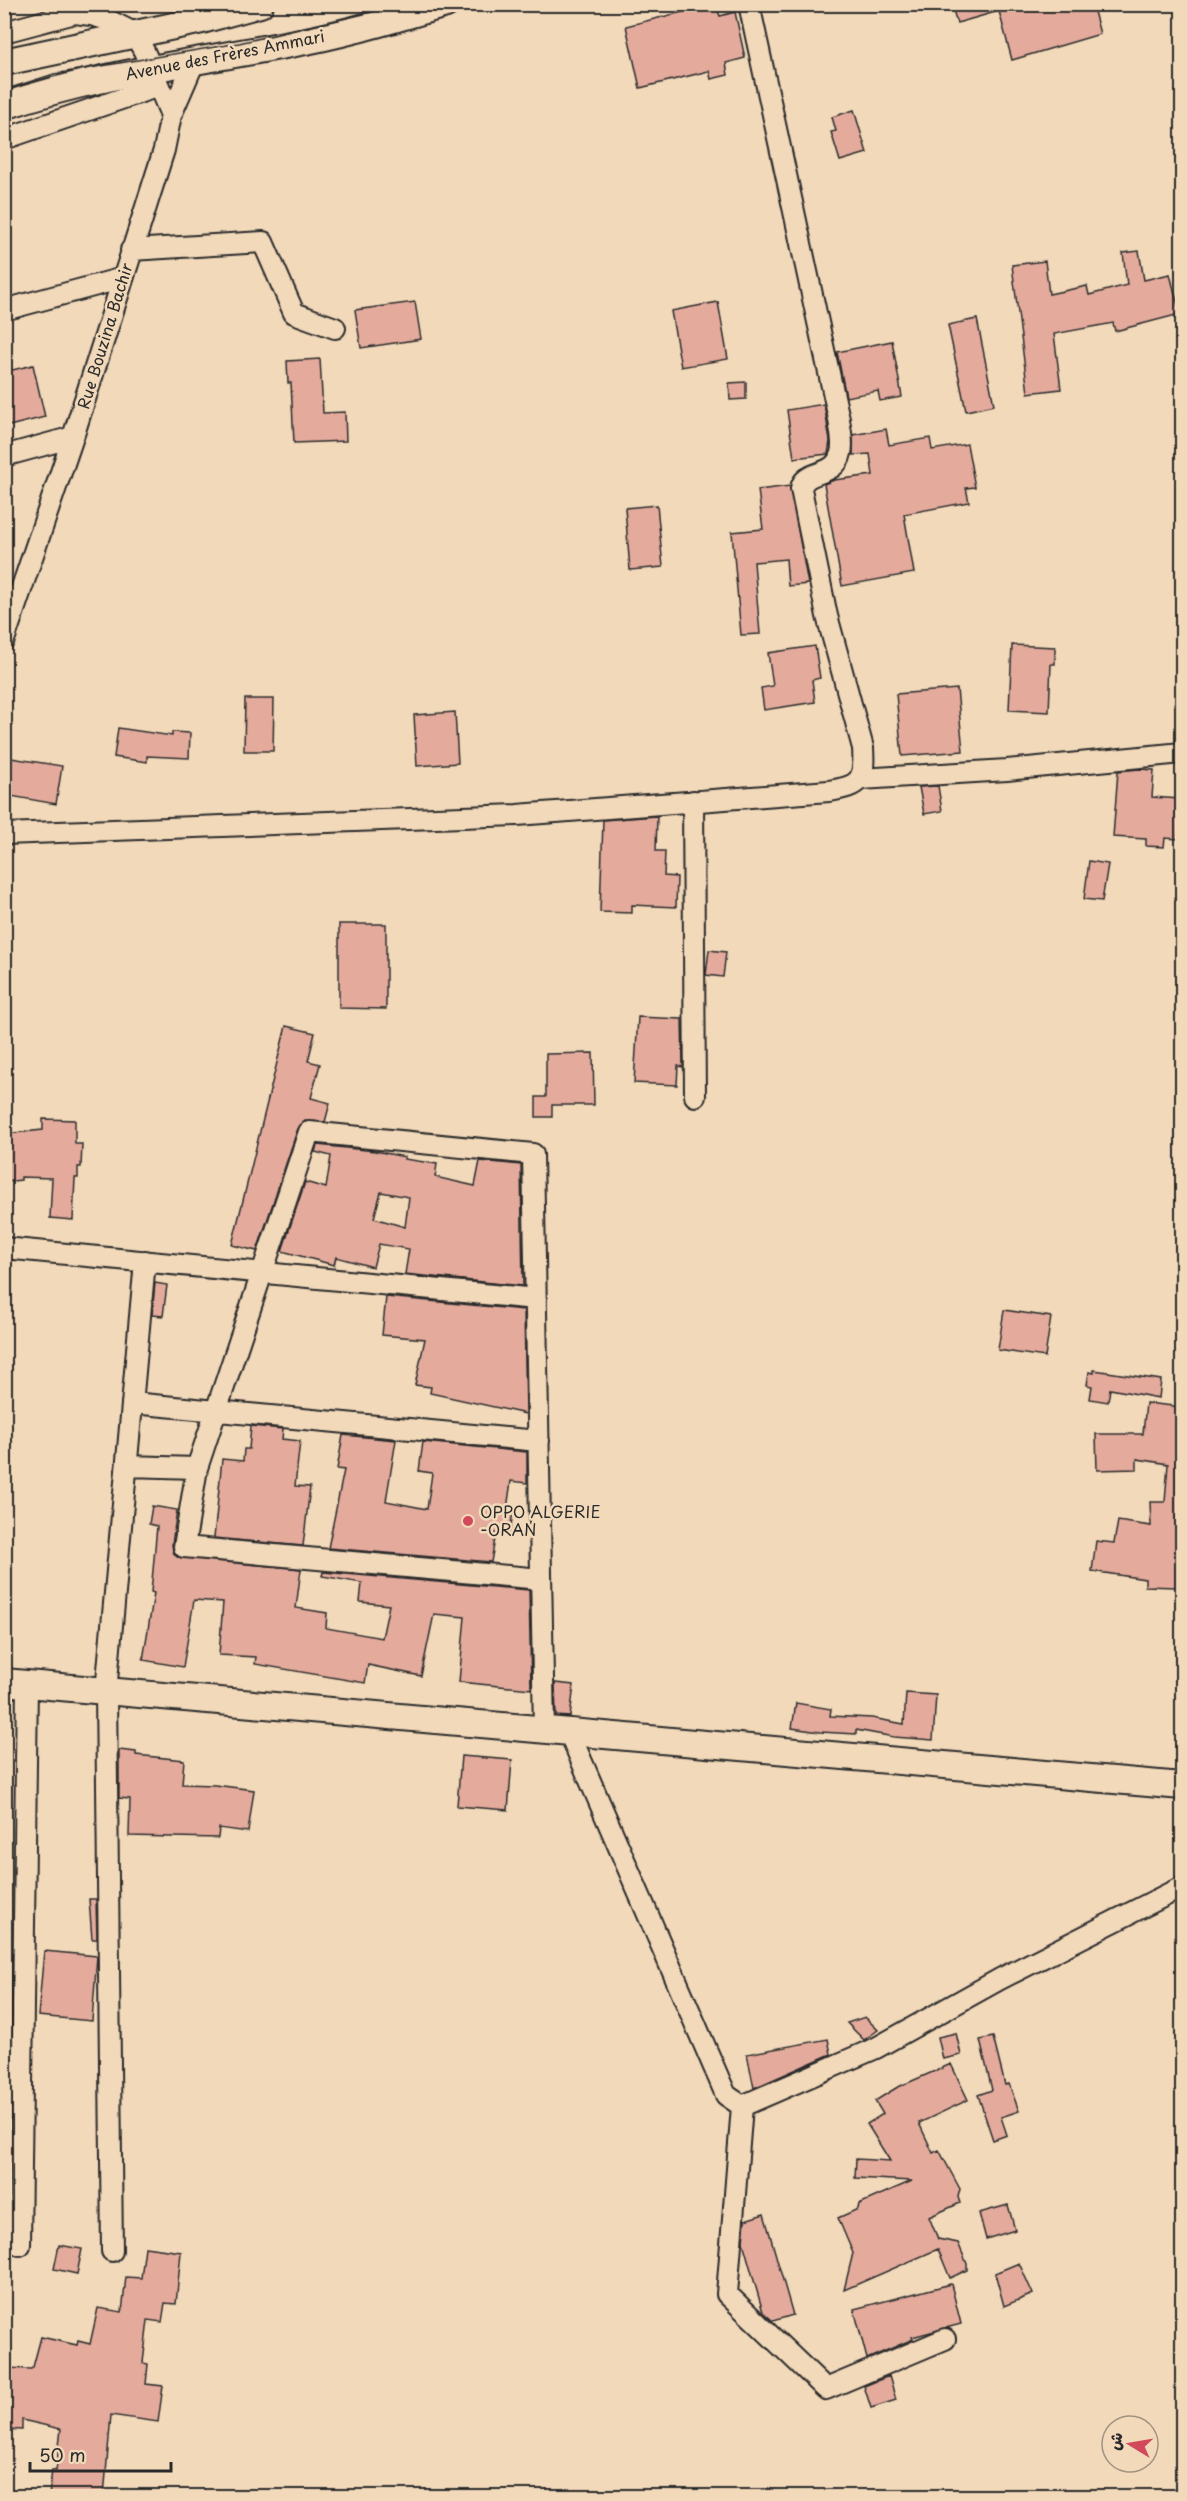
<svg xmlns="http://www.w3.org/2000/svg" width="1187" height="2501" viewBox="0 0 1187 2501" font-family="'Playpen Sans','Playpen Sans Arabic',sans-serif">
	<rect width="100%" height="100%" fill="#f2d9ba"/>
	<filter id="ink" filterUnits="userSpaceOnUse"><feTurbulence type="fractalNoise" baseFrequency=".0167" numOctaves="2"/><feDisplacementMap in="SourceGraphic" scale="12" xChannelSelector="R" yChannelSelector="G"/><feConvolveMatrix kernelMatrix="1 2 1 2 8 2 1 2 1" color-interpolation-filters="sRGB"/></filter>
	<g filter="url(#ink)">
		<!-- building -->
		<path fill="#e4ab9d" stroke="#2b2b2b" stroke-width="1.5" fill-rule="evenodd" d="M715 4 720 16 735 12 745 58 726 63 728 75 711 79 709 71 640 88 626 26Z
			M951 4H1092L1100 34 1012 60 999 11 957 23Z
			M854 110 867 153 840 161 831 132 836 131 832 117Z
			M1139 251 1144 280 1170 274 1180 314 1115 331 1113 323 1054 334 1061 389 1028 393 1012 265 1045 261 1049 294 1087 286 1089 295 1127 285 1123 253Z
			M415 302 421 339 361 348 355 310Z
			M718 302 728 359 681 367 671 311Z
			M977 319 994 405 966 411 948 325Z
			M892 341 902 397 880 401 878 391 846 397 837 352Z
			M320 359 323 413 345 412 346 441 294 443 291 383H288L287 361Z
			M33 365 45 417 9 426 4 406V372Z
			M746 382V399L730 400 729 383Z
			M824 404 830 441 828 454 794 458 787 410Z
			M886 429 889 445 930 438 932 450 967 444 975 487 966 488 969 502 904 514 914 573 842 586 824 484 834 480 873 475 870 454 853 455V435Z
			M790 486 808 584 788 586 786 559 754 562 760 634 741 635 732 532 763 529 758 490Z
			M657 505 663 567 630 570 625 508Z
			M1012 645 1055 647V664H1051L1049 712 1009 710Z
			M815 646 820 678 812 680 815 702 764 710 761 688 773 686 768 653Z
			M957 689 963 751 902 756 896 694Z
			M245 699H274L273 751H244Z
			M455 712 458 763 417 766 414 715Z
			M118 728 172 736V732L190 733 189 758 147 756V762L114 757Z
			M11 758 62 766 56 804 5 795Z
			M1140 769 1154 770 1152 797 1180 799 1178 839 1165 838 1164 847 1146 846V839L1113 837 1118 771Z
			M938 786 942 811 924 814 919 787Z
			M657 816 656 851H665L664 876 677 877 676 907 632 905V913L600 912 603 820Z
			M1089 861 1108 864 1102 901 1084 899Z
			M339 924H386V1009L339 1008Z
			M709 950 726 952 723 977 706 975Z
			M638 1017 682 1019 683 1067 678 1066 677 1085 634 1083Z
			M286 1026 315 1033 308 1061 320 1064 311 1098 330 1103 325 1122 305 1121 298 1128 257 1251 232 1245Z
			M593 1053 594 1105H552V1117H536V1097H546V1054Z
			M43 1119 75 1120V1144H82L81 1167H78V1178H75L73 1220 50 1218 52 1178 21 1177V1180L4 1182V1134L43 1130Z
			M317 1145 375 1151 405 1157 404 1159 437 1164 435 1177 475 1186 480 1161 521 1165 523 1286 405 1274 409 1249 379 1244 373 1267 336 1257 334 1265 282 1251 305 1182 326 1188 331 1156 315 1152ZM381 1192 409 1197 405 1227 374 1218Z
			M155 1283 167 1285 163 1316 152 1315Z
			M386 1297 524 1310 526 1414 430 1393 431 1387 415 1385 425 1339 382 1335Z
			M1004 1310 1051 1317 1045 1357 998 1350Z
			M1094 1370 1161 1380 1159 1398 1110 1389 1108 1402 1090 1399 1092 1386 1087 1385 1089 1372 1094 1373Z
			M1146 1403 1182 1407V1521H1179L1176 1587 1145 1586V1579L1092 1571 1096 1541 1114 1543 1118 1521 1151 1526 1150 1502H1165L1168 1464 1137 1459V1469L1097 1470 1096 1434H1143Z
			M251 1426 283 1429 282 1439 300 1441 295 1486 310 1487 303 1546 214 1538 222 1459 243 1461 244 1449H249Z
			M343 1435 396 1440 386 1501 427 1509 432 1473 419 1471 423 1442 527 1452V1483L511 1481 507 1509 513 1510 510 1535 496 1533 491 1562 328 1548 344 1470 337 1469Z
			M152 1506 177 1510 172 1544 173 1552 177 1557 301 1569 296 1608 327 1613 326 1628 382 1638 389 1605 360 1602 362 1583 322 1576 323 1572 529 1590 531 1689 459 1682 465 1617 434 1614 421 1676 368 1665 365 1683 255 1664 256 1657 219 1655 223 1602 194 1600 183 1667 143 1660 154 1593 151 1592 157 1526 149 1524Z
			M555 1683 574 1685 570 1717 556 1716Z
			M906 1693 936 1695 933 1740 894 1737 856 1730V1734L820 1732 792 1728 796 1703 831 1709 830 1716 872 1718 904 1724Z
			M119 1750 136 1752V1755L184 1760 182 1784 215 1785 254 1790 248 1832 219 1828 218 1838 129 1836 130 1799 119 1798Z
			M461 1756 512 1760 508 1810 457 1806Z
			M89 1899H96L97 1939H92Z
			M44 1951 97 1956 92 2021 38 2016Z
			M865 2017 878 2030 864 2040 847 2023Z
			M956 2033 961 2055 943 2059 938 2037Z
			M993 2037 1005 2085 1009 2084 1019 2111 1001 2117 1007 2135 993 2140 978 2095 992 2090 980 2040Z
			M828 2039 831 2054 754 2088 747 2054Z
			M951 2064 968 2100 919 2123 933 2153 939 2150 960 2189 958 2197 960 2203 929 2217 938 2239 958 2243 967 2264V2270L950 2278 938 2249 844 2290 853 2253 838 2218 858 2209 859 2204 912 2181 855 2178 856 2159 890 2161 867 2124 883 2114 875 2101 896 2088Z
			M1008 2205 1015 2230 986 2239 979 2213Z
			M764 2214 793 2315 773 2321 763 2312 743 2242 745 2220Z
			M59 2245 82 2249 77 2274 54 2269Z
			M145 2247 181 2252 176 2304 165 2303 162 2322 148 2320 143 2363 148 2364 146 2384 163 2386 158 2422 111 2415 104 2496H49L52 2470 56 2471 61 2429 22 2420V2430L4 2429V2368L31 2369 33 2367 41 2337 77 2345 78 2341 90 2344 98 2308 122 2312 126 2277 141 2278Z
			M1019 2263 1033 2294 1004 2306 995 2273Z
			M951 2284 961 2324 912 2337 913 2339 867 2359 854 2309Z
			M889 2376 896 2400 871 2408 864 2386Z"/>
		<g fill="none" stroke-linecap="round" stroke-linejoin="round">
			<!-- minor casing -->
			<g stroke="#2b2b2b" stroke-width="24">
				<path id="minor" d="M4 32 75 13 91 15 108 20 134 33 144 51 171 115 164 150 73 437 4 640
					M171 115 194 62
					M4 139 159 86
					M131 250 263 242 294 313 335 328
					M4 310 123 278
					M4 456 73 437
					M861 779 1007 770 1182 753
					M693 801 695 1096
					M4 834 517 815 829 791C861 786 865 780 863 748L827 616 801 489C803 469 836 478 841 453 844 443 840 429 839 419L749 4
					M4 1248 536 1299
					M132 1403 539 1441
					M127 1466 197 1468
					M541 1579 184 1547 197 1468 309 1132 533 1154C537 1346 540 1538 544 1730
					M569 1732 726 2095 742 2106 876 2048 1000 1979 1182 1887
					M742 2106 727 2294 826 2389 945 2339
					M20 2245 27 1684
					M112 2251 106 1692 145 1261"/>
			</g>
			<!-- major casing -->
			<g stroke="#2b2b2b" stroke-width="30">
				<path id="major" d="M4 62 202 20 260 4
					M4 106C98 74 198 62 295 43 346 34 396 18 446 4
					M4 1682 1182 1786"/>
			</g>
			<!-- minor -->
			<use href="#minor" stroke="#f2d9ba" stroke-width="20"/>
			<!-- major -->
			<use href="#major" stroke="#f2d9ba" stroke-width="26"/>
			<!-- tram -->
			<path stroke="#2b2b2b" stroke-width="1.5" d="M4 90 54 74 239 43 407 4"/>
		</g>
	</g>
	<!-- markers -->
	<circle fill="#d1495b" stroke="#f2d9ba" stroke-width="2" cx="468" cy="1521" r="6"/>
	<g text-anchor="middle" stroke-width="5" stroke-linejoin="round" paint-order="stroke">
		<!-- street labels -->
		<g font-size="16" fill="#2b2b2b" stroke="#f2d9ba">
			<text transform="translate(225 55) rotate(-11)" y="6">Avenue des Frères Ammari</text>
			<text transform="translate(105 336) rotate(-73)" y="6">Rue Bouzina Bachir</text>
		</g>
		<!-- poi labels -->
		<g font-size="16" fill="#2b2b2b" stroke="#f2d9ba" text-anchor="start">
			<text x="480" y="1518">OPPO ALGERIE<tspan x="480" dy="18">-ORAN</tspan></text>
		</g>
	</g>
	<!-- margin -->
	<rect width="1187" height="2501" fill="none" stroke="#f2d9ba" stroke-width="24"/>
	<rect x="12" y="12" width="1163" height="2477" fill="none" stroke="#2b2b2b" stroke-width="2" filter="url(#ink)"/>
	<!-- north arrow -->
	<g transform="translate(1130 2444) rotate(281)"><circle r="28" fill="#f2d9ba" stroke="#a29381" stroke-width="1.5"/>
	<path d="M0-4.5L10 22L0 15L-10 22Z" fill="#d1495b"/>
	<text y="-9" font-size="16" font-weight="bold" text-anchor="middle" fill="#2b2b2b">ش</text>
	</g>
	<!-- scale -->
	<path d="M30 2462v9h141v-9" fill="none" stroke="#2b2b2b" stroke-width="3"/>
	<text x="39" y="2462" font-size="18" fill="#2b2b2b" stroke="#f2d9ba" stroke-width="4.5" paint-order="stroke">50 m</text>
</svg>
